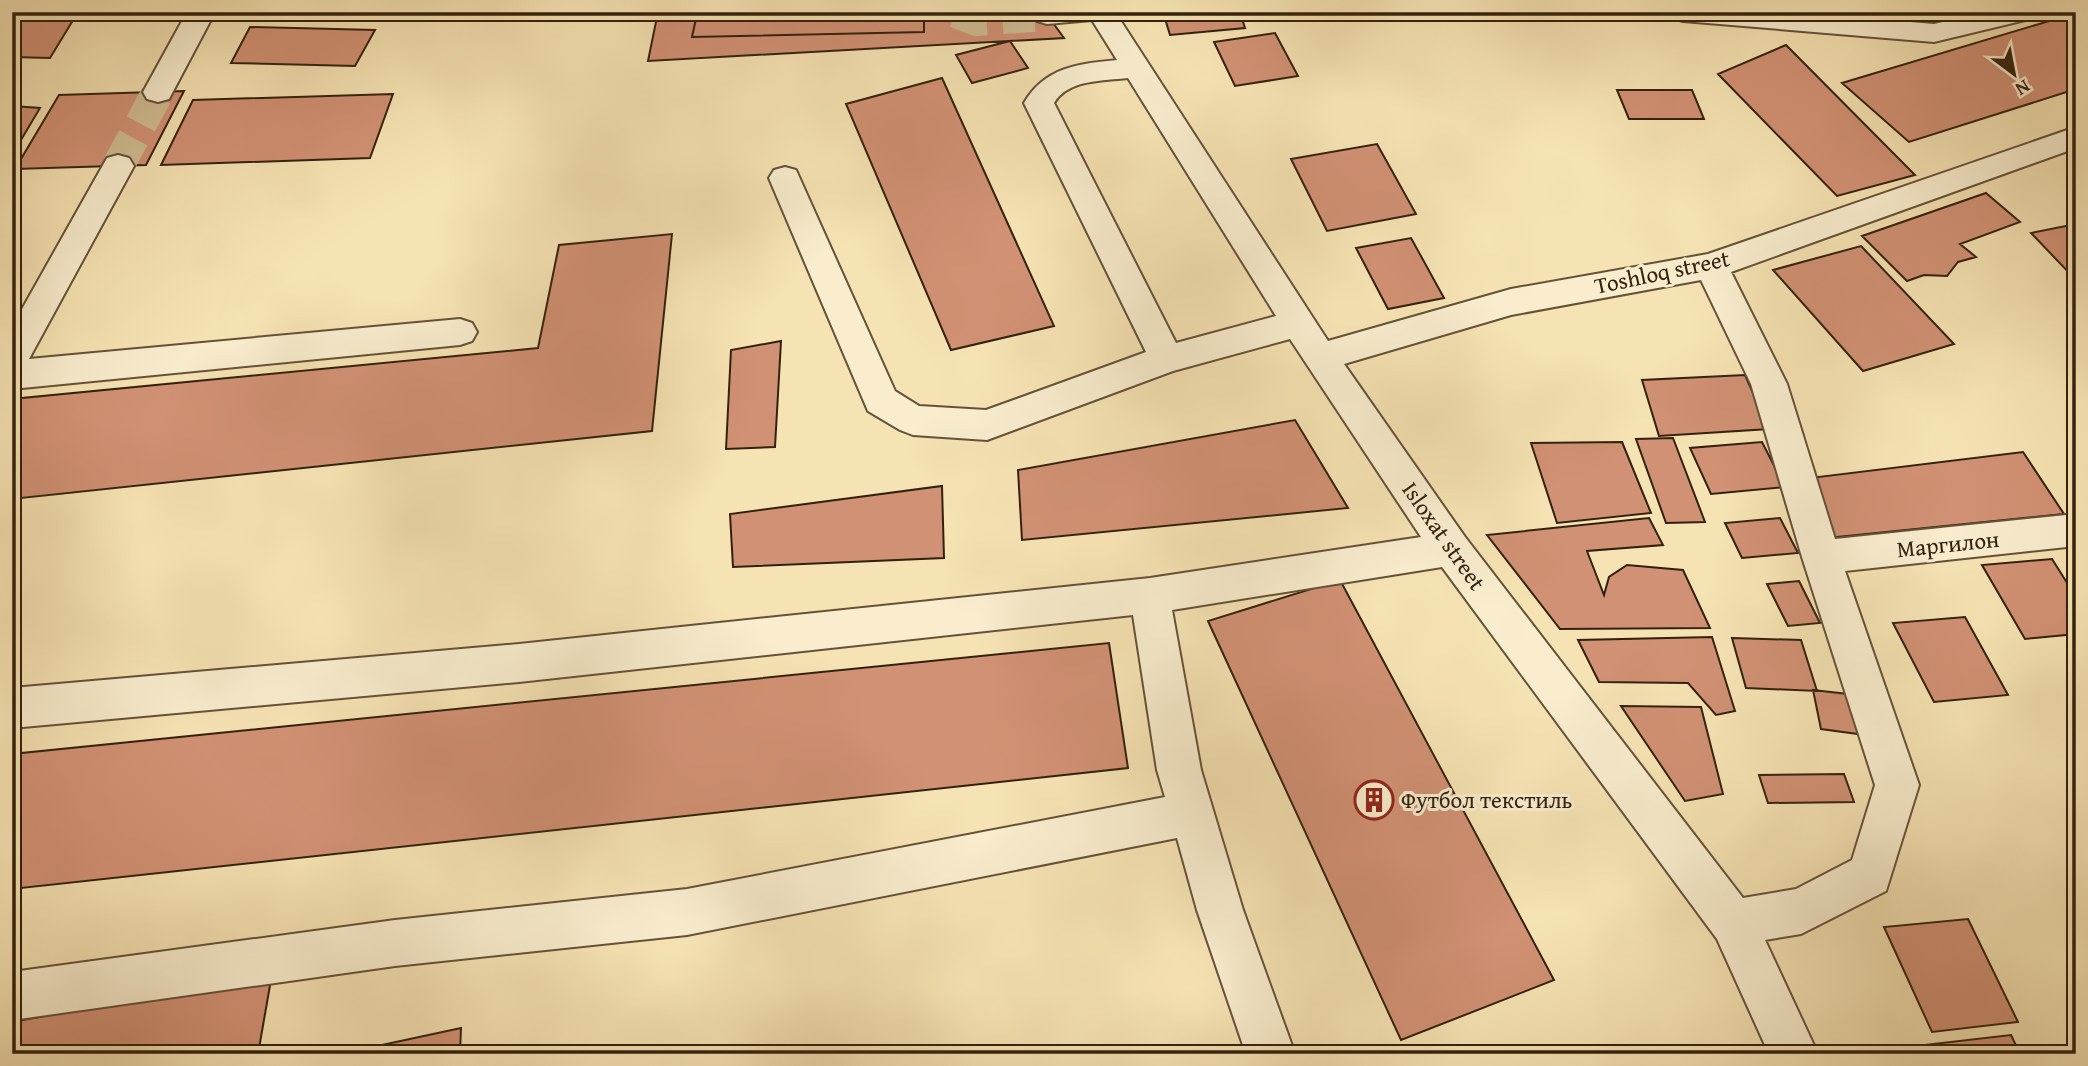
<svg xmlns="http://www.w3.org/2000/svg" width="2088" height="1066" viewBox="0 0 2088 1066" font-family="'Gentium Book Plus',serif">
	<rect width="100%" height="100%" fill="#f6e3b3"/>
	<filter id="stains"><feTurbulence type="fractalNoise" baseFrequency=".00286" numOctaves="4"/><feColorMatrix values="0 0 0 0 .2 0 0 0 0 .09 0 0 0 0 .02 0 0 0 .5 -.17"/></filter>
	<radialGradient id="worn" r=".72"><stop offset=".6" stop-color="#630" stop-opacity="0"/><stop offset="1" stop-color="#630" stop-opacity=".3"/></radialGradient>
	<!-- building -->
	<path fill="#d19174" stroke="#33210f" stroke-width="2" d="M12 12H78L50 58 12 57Z
		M658 12H1045L1064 38 648 61Z
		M924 12V32L692 37 697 14Z
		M1163 12H1240L1245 28 1170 35Z
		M2076 13V89L1909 142 1842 83Z
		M250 27 375 30 355 66 231 63Z
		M1275 33 1298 76 1235 86 1214 42Z
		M1010 41 1028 68 972 83 956 55Z
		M1786 45 1915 175 1837 196 1718 74Z
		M942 78 1054 326 951 350 846 104Z
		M1617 90H1692L1704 119H1629Z
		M184 91 146 165 15 169 59 95Z
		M393 94 370 158 161 165 193 100Z
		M12 106 40 108 12 155Z
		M1377 144 1416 214 1327 231 1291 159Z
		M1986 193 2020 222 1960 244 1976 257 1958 262 1947 276 1924 275 1907 281 1862 236Z
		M2076 224V280L2031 233Z
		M672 234 652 431 12 499V399L538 348 559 245Z
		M1411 238 1444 298 1388 309 1356 248Z
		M1861 246 1954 344 1863 371 1773 270Z
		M781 341 775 447 726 449 731 350Z
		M1745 375 1769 429 1659 436 1642 380Z
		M1295 420 1348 508 1022 540 1018 470Z
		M1673 438 1705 522 1666 523 1636 439Z
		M1622 442 1651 513 1557 523 1531 443Z
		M1762 442 1785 487 1711 494 1690 448Z
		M2023 452 2064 514 1827 538 1810 478Z
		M942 486 944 558 733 567 730 514Z
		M1649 518 1663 545 1587 551 1604 595 1609 577 1627 565 1683 570 1710 628 1560 629 1487 535Z
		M1780 518 1798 553 1742 558 1725 523Z
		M2052 559 2076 597V634L2025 639 1982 565Z
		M1340 580 1554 980 1401 1040 1208 621Z
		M1799 581 1820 623 1788 626 1767 584Z
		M1965 617 2008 695 1934 702 1893 623Z
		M1712 637 1735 711 1716 715 1688 683 1599 682 1578 640Z
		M1732 638 1801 640 1817 691 1746 688Z
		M1109 643 1128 768 12 889V754Z
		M1813 690 1848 694 1858 734 1821 729Z
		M1621 706 1701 707 1723 794 1685 801Z
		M1844 774 1854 802 1768 803 1759 775Z
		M1968 919 2018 1022 1932 1032 1884 927Z
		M272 974 258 1054H12V1022Z
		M461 1028 460 1054H340Z
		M2011 1035 2020 1054H1928L1924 1045Z"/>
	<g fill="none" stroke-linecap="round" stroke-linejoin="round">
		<!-- minor-tunnel -->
		<path stroke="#cfbc92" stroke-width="32" stroke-dasharray="32 16" stroke-linecap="butt" d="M956 12 976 20 1047 15
			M118 166 158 92"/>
		<!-- minor casing -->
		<g stroke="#645238" stroke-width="4">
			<path id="minor" d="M187 12H215L169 99 158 102 147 99 143 92Z
				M1035 12H1115L1328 341 1511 289 1708 254 2076 127V148L1731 272 1787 384 1835 539 2076 514V546L1845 571 1919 785 1886 891 1801 934 1765 940 1818 1054H1769L1717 939 1442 567 1172 610 1201 770 1243 910 1295 1054H1246L1197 910 1177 838 687 935 395 966 12 1020V972L395 920 687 889 1165 797 1157 770 1133 615 519 682 12 728V688L519 644 1150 578 1421 537 1290 339 1173 371 987 440 913 435 900 430 868 411 769 178 774 170 785 167 796 170 895 391 919 406 986 410 1146 352 1024 103C1045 67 1078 64 1117 60L1092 20 1047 24 1037 21 1033 15ZM1128 78 1276 316 1176 343 1054 103C1068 79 1104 81 1128 78ZM1701 280 1751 384 1802 557 1875 785 1852 860 1796 889 1743 898 1465 537 1344 364 1511 315Z
				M1669 12H1793L1934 24 1985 12H2038L2034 18 1934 42 1683 21 1673 18Z
				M118 155 129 158 134 166 29 359 460 319 472 323 477 332 472 341 460 345 12 389V327L107 158Z"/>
		</g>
		<!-- minor -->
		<use href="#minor" fill="#f9edce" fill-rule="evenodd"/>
	</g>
	<!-- icons -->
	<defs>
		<g id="building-ring" transform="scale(2.0125)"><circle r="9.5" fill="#f9edce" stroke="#8f2418" stroke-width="1.5"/><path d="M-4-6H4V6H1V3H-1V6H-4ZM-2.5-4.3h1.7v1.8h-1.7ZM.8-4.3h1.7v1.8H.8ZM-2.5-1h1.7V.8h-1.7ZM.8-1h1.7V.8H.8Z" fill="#8f2418"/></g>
	</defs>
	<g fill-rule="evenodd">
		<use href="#building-ring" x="1374" y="800"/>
	</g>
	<g text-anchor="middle" stroke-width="6" stroke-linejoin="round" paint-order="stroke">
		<!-- street labels -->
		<g font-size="23" fill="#33210f" stroke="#f9edce">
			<text transform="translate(1662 272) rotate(-12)" y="8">Toshloq street</text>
			<text transform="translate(1444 536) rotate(55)" y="8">Isloxat street</text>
			<text transform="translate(1948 544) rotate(-6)" y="8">Маргилон</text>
		</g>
		<!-- poi labels -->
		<g font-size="23" fill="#33210f" stroke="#f9edce" text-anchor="start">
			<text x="1401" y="808">Футбол текстиль</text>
		</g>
	</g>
	<!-- margin -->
	<rect width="2088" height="1066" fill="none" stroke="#f6e3b3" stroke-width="42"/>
	<rect x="14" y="14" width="2060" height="1038" fill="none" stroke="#33210f" stroke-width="3.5"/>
	<rect x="21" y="21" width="2046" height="1024" fill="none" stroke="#33210f" stroke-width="2"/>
	<!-- north arrow -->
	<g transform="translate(2014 74) rotate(148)" stroke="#f9edce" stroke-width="5" paint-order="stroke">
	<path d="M0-5L12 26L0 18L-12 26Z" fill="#33210f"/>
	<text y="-10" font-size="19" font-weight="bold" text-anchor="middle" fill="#33210f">N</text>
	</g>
	<rect width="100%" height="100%" filter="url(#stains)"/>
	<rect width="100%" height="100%" fill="url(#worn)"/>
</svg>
